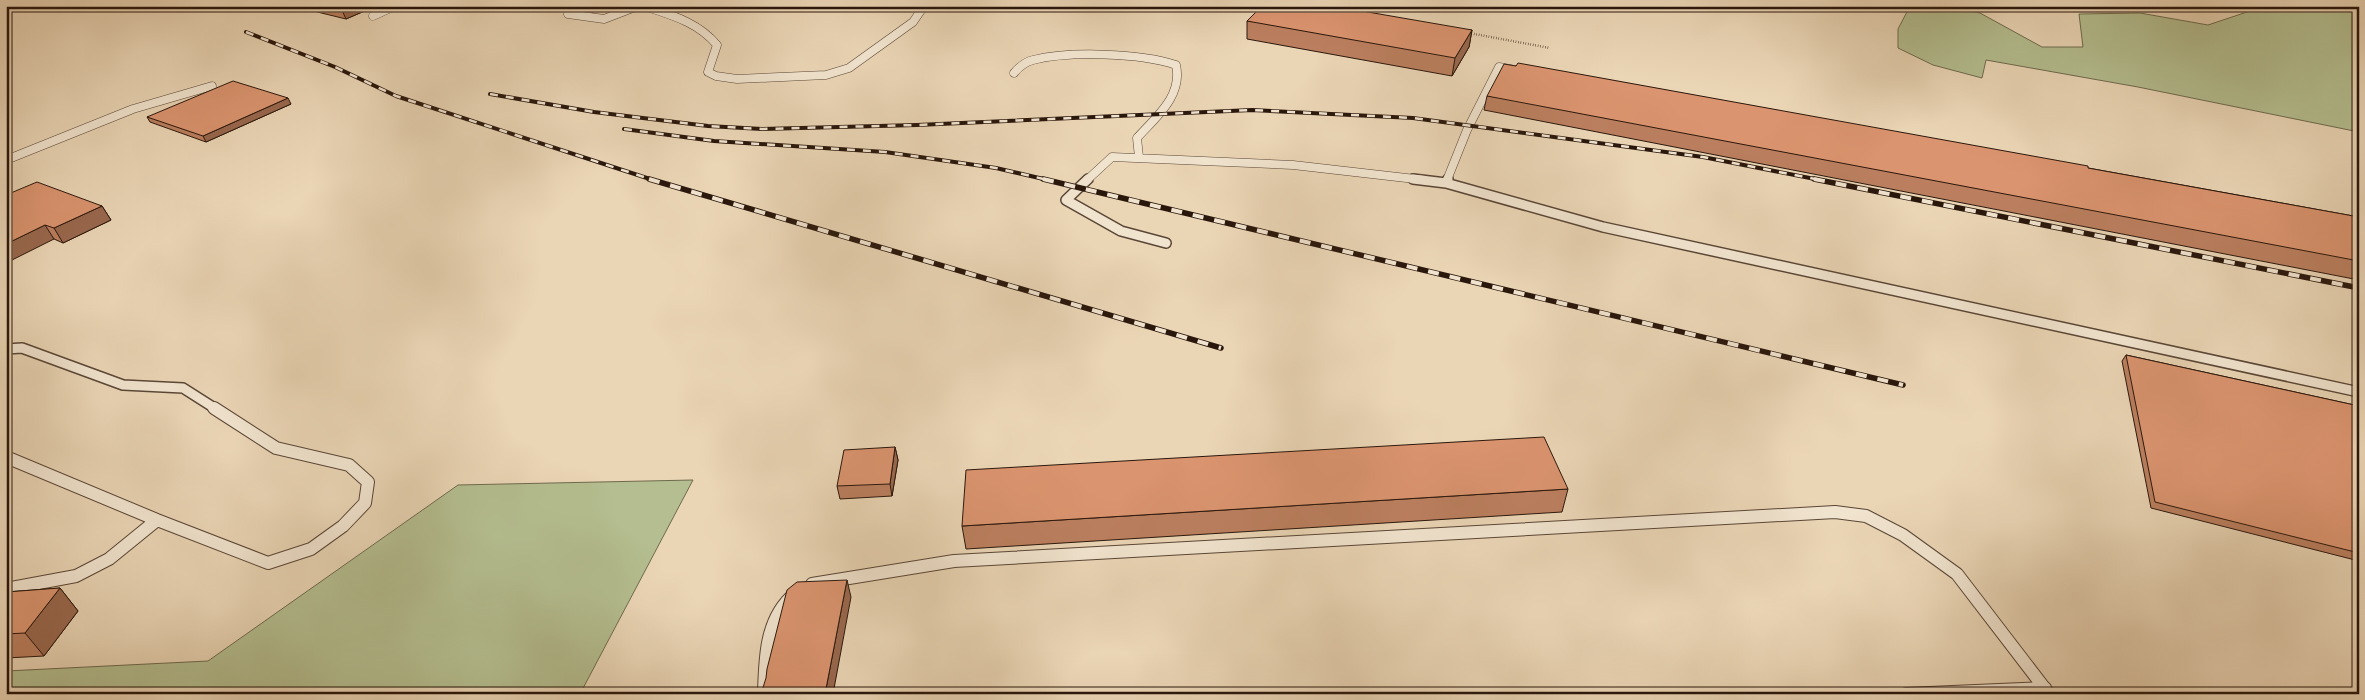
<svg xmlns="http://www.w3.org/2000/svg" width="2365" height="700" viewBox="0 0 2365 700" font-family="Alegreya,serif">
	<rect width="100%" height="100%" fill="#ead5b5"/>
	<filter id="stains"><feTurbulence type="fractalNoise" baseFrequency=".004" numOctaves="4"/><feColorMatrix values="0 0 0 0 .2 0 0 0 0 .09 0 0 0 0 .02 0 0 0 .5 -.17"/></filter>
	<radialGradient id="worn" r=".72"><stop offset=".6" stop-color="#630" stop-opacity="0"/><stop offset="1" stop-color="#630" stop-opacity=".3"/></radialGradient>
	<!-- green -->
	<path fill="#b4be90" stroke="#6f6a4e" d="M1949 6 1980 13 2042 47H2083L2079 14 2140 13 2208 25 2265 6H2359V132L2138 87 1986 60 1982 78 1933 65 1898 48V29L1909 8 1928 10Z
		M693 480 580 694H6V671L208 661 458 485Z"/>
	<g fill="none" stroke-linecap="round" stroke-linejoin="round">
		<!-- service-far2 casing -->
		<g stroke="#5a4636" stroke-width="9">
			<path id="service-far2" d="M644 6C671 15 698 22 717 45L708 72 716 76 737 79 826 75 849 68 913 22 924 6
				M568 14 604 19 638 6
				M373 16 395 6
				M1014 73C1019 67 1025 62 1033 60 1069 51 1141 53 1176 65 1183 96 1156 117 1137 138L1139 157
				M6 160 133 109 212 86
				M1087 180 1112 157 1293 165 1424 180
				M1447 180 1467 130 1499 67 1515 70"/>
		</g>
		<!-- service-far1 casing -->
		<g stroke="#5a4636" stroke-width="12">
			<path id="service-far1" d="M1088 179 1066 200 1121 231 1166 243
				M1413 179 1446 183 1603 227 2359 392
				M1446 183 1448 179
				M6 349 22 348 123 385 183 388 216 409"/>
		</g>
		<!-- service casing -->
		<g stroke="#5a4636" stroke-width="14">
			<path id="service" d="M6 457 157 520 268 563 311 549 343 526 365 503 368 482 349 465 276 448 214 408
				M812 584 954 561 1835 512 1866 516 1903 535 1957 574 2049 694
				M6 589 76 576 109 559 157 520
				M764 694C765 661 765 623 790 598
				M1906 694 2045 688"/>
		</g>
		<!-- path -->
		<path stroke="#2a170c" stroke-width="2.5" stroke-dasharray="0.5 2" stroke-linecap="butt" d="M1469 33 1550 48"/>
		<!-- service-far2 -->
		<use href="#service-far2" stroke="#f1e4cf" stroke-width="8"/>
		<!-- service-far1 -->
		<use href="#service-far1" stroke="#f1e4cf" stroke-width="9"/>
		<!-- service -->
		<use href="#service" stroke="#f1e4cf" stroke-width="12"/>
		<!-- rail-far1 casing -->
		<g stroke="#2a170c" stroke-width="4">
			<path id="rail-far1" d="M246 32 335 67 396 96 653 180
				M490 94 594 112 708 126 762 129 917 125 1252 110 1413 118 1703 157 1820 180
				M624 129 714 141 885 152 996 168 1048 180"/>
		</g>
		<!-- rail casing -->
		<g stroke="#2a170c" stroke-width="5.5">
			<path id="rail" d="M649 179 1221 348
				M1043 179 1903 385
				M1814 179 2359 288"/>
		</g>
		<!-- rail-far1 -->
		<use href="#rail-far1" stroke="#f1e4cf" stroke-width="2.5" stroke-dasharray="8" stroke-linecap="butt"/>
		<!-- rail -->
		<use href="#rail" stroke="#f1e4cf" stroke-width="4" stroke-dasharray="11" stroke-linecap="butt"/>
	</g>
	<!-- wall -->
	<path fill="#bb7f5f" stroke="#2a170c" d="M293 6H376L346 19Z
		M551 6H604L593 12 565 9Z
		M1247 21 1472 30 1469 47 1452 76 1247 39Z
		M1487 96 2088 168 2359 217V280L1484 110Z
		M291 104 206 142 150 122 147 117Z
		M6 195 102 206 111 220 63 243 54 239Z
		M2126 355 2359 406V561L2151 508 2122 361Z
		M895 447 898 460 892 496 840 499 837 486Z
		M1568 489 1562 512 966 549 962 526Z
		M60 588 78 611 44 656 6 658V592Z"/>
	<!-- shaded-wall -->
	<path fill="#99684e" stroke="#2a170c" d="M340 6H376L346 19Z
		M592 6H604L593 12Z
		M1472 30 1469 47 1452 76 1455 58Z
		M288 98 291 104 206 142 203 136Z
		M102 206 111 220 63 243 54 228Z
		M45 225 54 239 6 263V244Z
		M895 447 898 460 892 496 890 484Z
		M847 580 851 597 833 694H825Z
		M60 588 78 611 44 656 25 633Z"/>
	<!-- building -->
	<path fill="#da946f" stroke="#2a170c" d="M1262 6H1333L1472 30 1455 58 1247 21Z
		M1518 63 2088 166V168L2359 217V261L1487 96 1504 64 1516 66Z
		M233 81 288 98 203 136 147 117Z
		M37 182 102 206 54 228 45 225 6 244V211L7 210H6V195Z
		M2126 355 2359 406V553L2155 502Z
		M1544 437 1568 489 962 526 966 470Z
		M895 447 890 484 837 486 844 450Z
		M847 580 825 694H761L766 678 767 669 787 590 797 582Z
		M60 588 25 633 6 634V592Z"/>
	<!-- margin -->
	<rect width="2365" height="700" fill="none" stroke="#ead5b5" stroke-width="25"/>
	<rect x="8" y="8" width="2350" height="685" fill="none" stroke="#2a170c" stroke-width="2.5"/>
	<rect x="12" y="12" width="2340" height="675" fill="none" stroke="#2a170c"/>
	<rect width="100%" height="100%" filter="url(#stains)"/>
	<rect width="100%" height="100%" fill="url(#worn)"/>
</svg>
